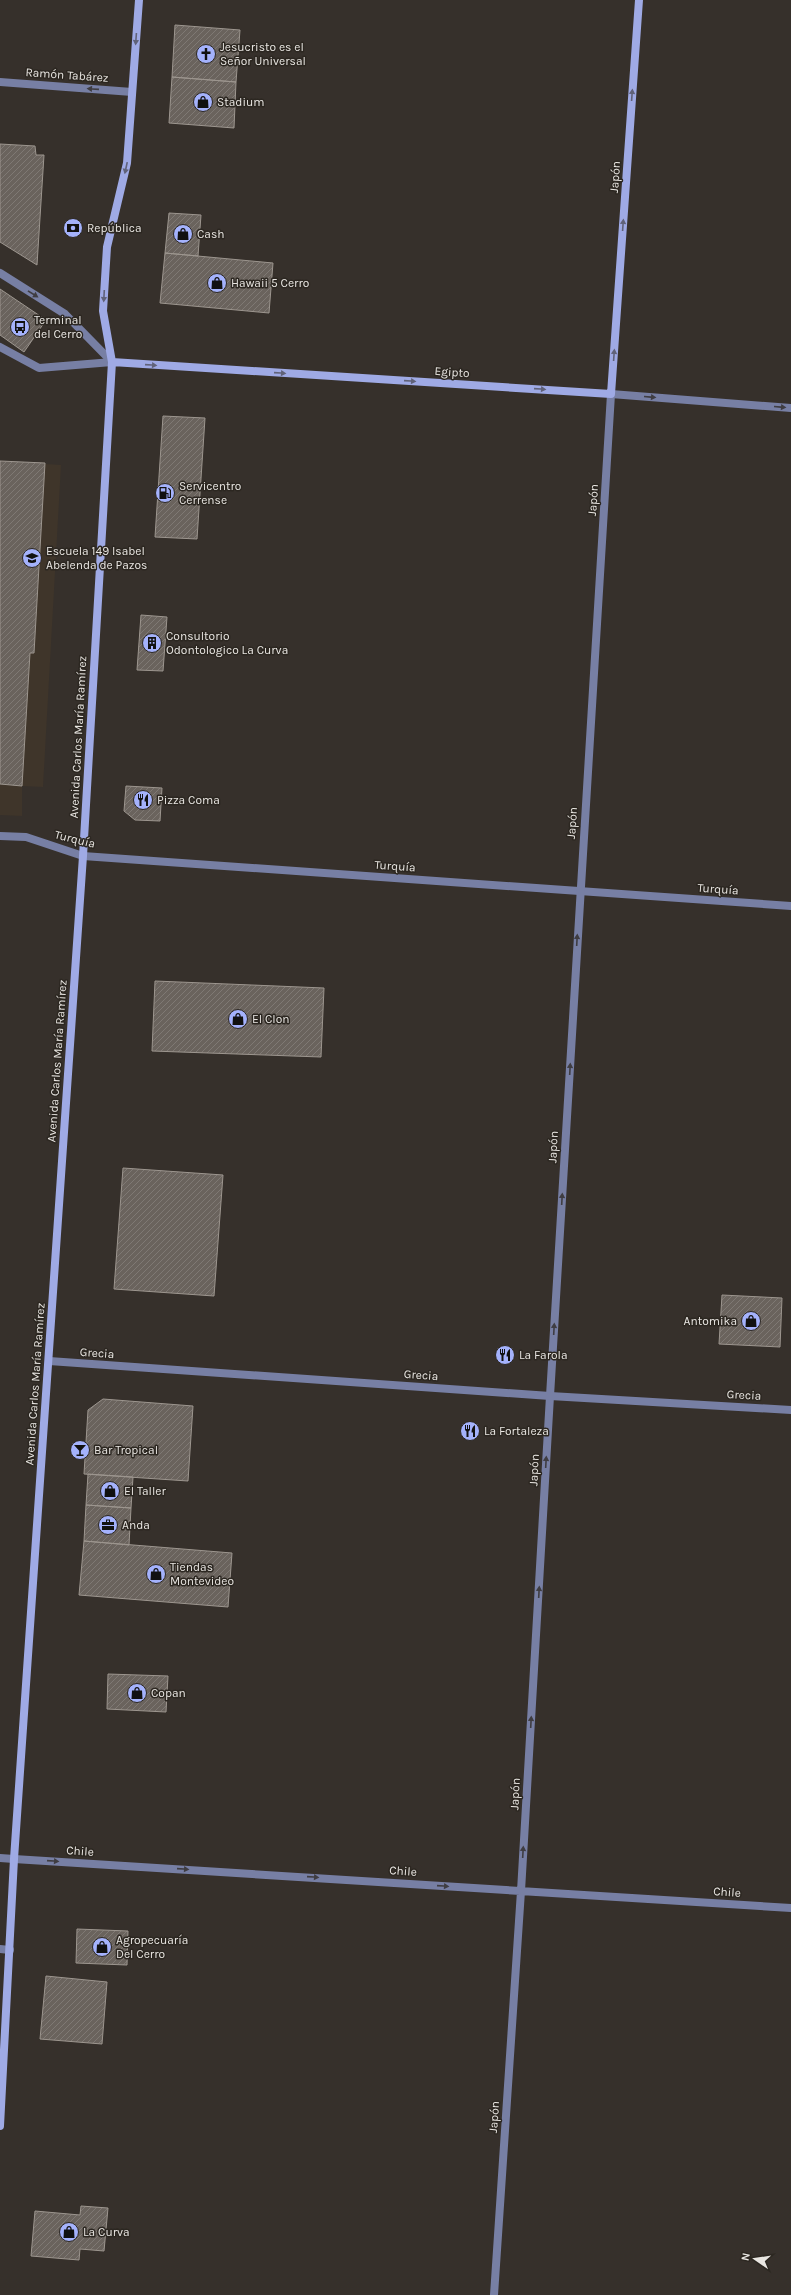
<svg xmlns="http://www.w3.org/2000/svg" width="791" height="2295" viewBox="0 0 791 2295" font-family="Karla,sans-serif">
	<defs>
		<pattern id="building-hatch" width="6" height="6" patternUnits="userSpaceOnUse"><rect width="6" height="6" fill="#6a635d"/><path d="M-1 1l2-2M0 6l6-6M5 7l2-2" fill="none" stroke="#7f7974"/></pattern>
	</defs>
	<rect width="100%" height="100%" fill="#36302b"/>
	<!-- built -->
	<path fill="#3f352a" d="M0 461 61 465 43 787 22 786V816L0 815Z"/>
	<!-- building -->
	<path fill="url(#building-hatch)" stroke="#9d968f" d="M175 25 240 30 236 82 172 77Z
		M172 77 236 82 234 128 169 123Z
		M0 144 35 146 36 155H44L37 265 0 242Z
		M169 213 201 215 198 256 165 253Z
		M165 253 273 263 269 313 160 303Z
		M0 289 46 320 24 352 0 335Z
		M163 416 205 418 197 539 155 537Z
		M0 461 45 463 34 653H30L22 786 0 784Z
		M141 615 167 617 163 671 137 670Z
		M126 786 162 788 160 821 135 820 124 811Z
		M155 981 324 988 321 1057 152 1051Z
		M123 1168 223 1175 214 1296 114 1289Z
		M722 1295 782 1298 780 1347 719 1344Z
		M103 1399 193 1406 188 1481 84 1474 88 1410Z
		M88 1474 133 1477 131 1508 86 1505Z
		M86 1505 131 1508 129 1545 84 1541Z
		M84 1541 232 1553 228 1607 79 1595Z
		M108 1674 168 1676 166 1712 107 1709Z
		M77 1929 128 1931 127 1965 76 1963Z
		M46 1976 107 1982 102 2044 40 2039Z
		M81 2206 108 2208 104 2251 80 2249 79 2260 31 2256 35 2211 80 2215Z"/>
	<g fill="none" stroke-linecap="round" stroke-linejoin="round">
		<!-- service -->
		<path stroke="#777fa4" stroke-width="8" d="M0 273 65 314 112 362"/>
		<!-- pedestrian -->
		<path stroke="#777fa4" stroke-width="8" d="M0 347 39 368 112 362
			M0 836 26 837 83 856"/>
		<!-- minor -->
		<path stroke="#777fa4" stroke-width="8" d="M0 82 132 92
			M611 394 791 408
			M83 856 791 906
			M14 1859 791 1908
			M494 2295 521 1891 550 1396"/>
		<!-- tertiary -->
		<path stroke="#777fa4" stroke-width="8" d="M49 1361 550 1396 791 1410
			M550 1396 611 394
			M0 1858 14 1859
			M0 1949 10 1950"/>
		<!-- secondary -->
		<path stroke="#9faae5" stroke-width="8" d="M112 362 611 394 639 0
			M0 2126 14 1859 83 856 112 362 103 311 107 247 127 163 139 0"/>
	</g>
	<!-- one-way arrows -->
	<defs><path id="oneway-solid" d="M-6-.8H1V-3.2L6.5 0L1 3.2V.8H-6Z"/></defs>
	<g fill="#606279">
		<use href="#oneway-solid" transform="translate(136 39) rotate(94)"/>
		<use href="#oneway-solid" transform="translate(632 95) rotate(-86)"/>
		<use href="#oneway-solid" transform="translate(126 168) rotate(102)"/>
		<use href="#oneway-solid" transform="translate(623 225) rotate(-86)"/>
		<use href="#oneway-solid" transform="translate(104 296) rotate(93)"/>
		<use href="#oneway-solid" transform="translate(614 355) rotate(-86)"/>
		<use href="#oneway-solid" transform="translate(151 365) rotate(4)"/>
		<use href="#oneway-solid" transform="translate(280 373) rotate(4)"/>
		<use href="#oneway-solid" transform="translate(410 381) rotate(4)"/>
		<use href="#oneway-solid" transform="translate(540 389) rotate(4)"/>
	</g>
	<g fill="#3f3d42">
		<use href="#oneway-solid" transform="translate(93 89) rotate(-176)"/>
		<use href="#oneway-solid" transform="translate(33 294) rotate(32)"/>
		<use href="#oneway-solid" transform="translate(650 397) rotate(5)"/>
		<use href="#oneway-solid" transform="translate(780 407) rotate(5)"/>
		<use href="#oneway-solid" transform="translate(577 940) rotate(-87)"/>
		<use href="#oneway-solid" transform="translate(570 1069) rotate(-87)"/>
		<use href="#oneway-solid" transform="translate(562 1199) rotate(-87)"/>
		<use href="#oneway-solid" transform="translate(554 1329) rotate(-87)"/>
		<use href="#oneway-solid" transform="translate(546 1462) rotate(-87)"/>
		<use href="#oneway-solid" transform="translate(539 1592) rotate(-87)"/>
		<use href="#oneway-solid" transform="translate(531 1722) rotate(-87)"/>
		<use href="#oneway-solid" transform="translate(523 1852) rotate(-87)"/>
		<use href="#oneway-solid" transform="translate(53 1861) rotate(4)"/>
		<use href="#oneway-solid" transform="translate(183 1869) rotate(4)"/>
		<use href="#oneway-solid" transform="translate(313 1877) rotate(4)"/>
		<use href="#oneway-solid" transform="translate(443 1886) rotate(4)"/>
	</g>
	<!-- icons -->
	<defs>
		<g id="church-disc" transform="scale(1)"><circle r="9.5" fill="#a4b2fc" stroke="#2c2721"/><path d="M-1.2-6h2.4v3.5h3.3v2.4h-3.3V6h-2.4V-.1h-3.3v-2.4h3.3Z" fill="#111"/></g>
		<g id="shop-disc" transform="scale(1)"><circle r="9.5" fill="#a4b2fc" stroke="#2c2721"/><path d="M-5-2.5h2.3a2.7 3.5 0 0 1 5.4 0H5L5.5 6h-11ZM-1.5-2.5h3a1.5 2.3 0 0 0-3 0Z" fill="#111"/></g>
		<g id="bank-disc" transform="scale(1)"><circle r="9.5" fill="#a4b2fc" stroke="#2c2721"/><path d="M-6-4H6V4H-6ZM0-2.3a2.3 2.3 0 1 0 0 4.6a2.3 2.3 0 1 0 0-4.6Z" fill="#111"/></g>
		<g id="bus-disc" transform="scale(1)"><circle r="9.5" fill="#a4b2fc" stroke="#2c2721"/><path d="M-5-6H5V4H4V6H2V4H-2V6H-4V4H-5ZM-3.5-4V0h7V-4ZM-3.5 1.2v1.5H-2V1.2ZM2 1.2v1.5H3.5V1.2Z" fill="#111"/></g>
		<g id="fuel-disc" transform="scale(1)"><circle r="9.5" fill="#a4b2fc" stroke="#2c2721"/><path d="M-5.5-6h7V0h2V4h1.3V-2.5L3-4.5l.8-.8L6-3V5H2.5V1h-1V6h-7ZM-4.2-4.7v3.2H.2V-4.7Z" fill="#111"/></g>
		<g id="school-disc" transform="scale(1)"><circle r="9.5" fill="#a4b2fc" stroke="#2c2721"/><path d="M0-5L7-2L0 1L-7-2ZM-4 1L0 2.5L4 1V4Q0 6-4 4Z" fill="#111"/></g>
		<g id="building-disc" transform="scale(1)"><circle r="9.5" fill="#a4b2fc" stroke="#2c2721"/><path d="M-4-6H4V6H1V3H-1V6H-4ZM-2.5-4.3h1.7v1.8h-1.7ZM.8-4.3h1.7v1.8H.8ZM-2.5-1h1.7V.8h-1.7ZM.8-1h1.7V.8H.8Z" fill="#111"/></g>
		<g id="restaurant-disc" transform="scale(1)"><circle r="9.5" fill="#a4b2fc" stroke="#2c2721"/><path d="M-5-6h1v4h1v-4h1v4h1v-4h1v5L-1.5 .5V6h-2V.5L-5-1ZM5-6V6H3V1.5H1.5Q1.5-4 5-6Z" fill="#111"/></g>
		<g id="bar-disc" transform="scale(1)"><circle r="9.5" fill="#a4b2fc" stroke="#2c2721"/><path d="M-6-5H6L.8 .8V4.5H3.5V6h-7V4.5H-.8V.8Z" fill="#111"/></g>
		<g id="office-disc" transform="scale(1)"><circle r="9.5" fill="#a4b2fc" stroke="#2c2721"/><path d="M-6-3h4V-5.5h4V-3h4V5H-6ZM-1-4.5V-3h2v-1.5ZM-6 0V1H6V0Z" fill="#111"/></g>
	</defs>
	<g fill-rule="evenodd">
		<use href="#church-disc" x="206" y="54"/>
		<use href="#shop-disc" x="203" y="102"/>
		<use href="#bank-disc" x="73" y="228"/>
		<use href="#shop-disc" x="183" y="234"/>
		<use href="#shop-disc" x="217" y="283"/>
		<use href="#bus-disc" x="20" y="327"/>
		<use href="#fuel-disc" x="165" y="493"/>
		<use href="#school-disc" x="32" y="558"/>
		<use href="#building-disc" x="152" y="643"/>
		<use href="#restaurant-disc" x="143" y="800"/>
		<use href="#shop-disc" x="238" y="1019"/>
		<use href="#shop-disc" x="751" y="1321"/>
		<use href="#restaurant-disc" x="505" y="1355"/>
		<use href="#restaurant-disc" x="470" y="1431"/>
		<use href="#bar-disc" x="80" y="1450"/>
		<use href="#shop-disc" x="110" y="1491"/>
		<use href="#office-disc" x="108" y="1525"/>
		<use href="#shop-disc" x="156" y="1574"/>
		<use href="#shop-disc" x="137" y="1693"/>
		<use href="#shop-disc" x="102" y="1947"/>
		<use href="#shop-disc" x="69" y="2232"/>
	</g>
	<g text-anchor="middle" stroke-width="3" stroke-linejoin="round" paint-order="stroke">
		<!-- poi labels -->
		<g font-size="12" fill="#e9e6e2" stroke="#2c2721" text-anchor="start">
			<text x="220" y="51">Jesucristo es el<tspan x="220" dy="14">Señor Universal</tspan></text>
			<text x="217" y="106">Stadium</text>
			<text x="87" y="232">República</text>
			<text x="197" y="238">Cash</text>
			<text x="231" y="287">Hawaii 5 Cerro</text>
			<text x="34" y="324">Terminal<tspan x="34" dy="14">del Cerro</tspan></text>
			<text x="179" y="490">Servicentro<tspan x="179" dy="14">Cerrense</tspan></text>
			<text x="46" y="555">Escuela 149 Isabel<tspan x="46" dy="14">Abelenda de Pazos</tspan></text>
			<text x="166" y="640">Consultorio<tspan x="166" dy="14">Odontologico La Curva</tspan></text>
			<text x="157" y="804">Pizza Coma</text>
			<text x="252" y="1023">El Clon</text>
			<text x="737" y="1325" text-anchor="end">Antomika</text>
			<text x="519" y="1359">La Farola</text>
			<text x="484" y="1435">La Fortaleza</text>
			<text x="94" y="1454">Bar Tropical</text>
			<text x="124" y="1495">El Taller</text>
			<text x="122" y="1529">Anda</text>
			<text x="170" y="1571">Tiendas<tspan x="170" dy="14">Montevideo</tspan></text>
			<text x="151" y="1697">Copan</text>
			<text x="116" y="1944">Agropecuaría<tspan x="116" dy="14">Del Cerro</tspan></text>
			<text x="83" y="2236">La Curva</text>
		</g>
		<!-- street labels -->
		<g font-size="12" fill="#e9e6e2" stroke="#2c2721">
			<text transform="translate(67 75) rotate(4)" y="4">Ramón Tabárez</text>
			<text transform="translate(615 177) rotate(-86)" y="4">Japón</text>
			<text transform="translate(452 372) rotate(4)" y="4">Egipto</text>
			<text transform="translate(593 500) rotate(-86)" y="4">Japón</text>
			<text transform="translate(78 737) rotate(-87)" y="4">Avenida Carlos María Ramírez</text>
			<text transform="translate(572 823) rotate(-86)" y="4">Japón</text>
			<text transform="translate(75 839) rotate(14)" y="4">Turquía</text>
			<text transform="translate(395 866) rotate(4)" y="4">Turquía</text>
			<text transform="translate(718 889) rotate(4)" y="4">Turquía</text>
			<text transform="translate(57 1061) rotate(-86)" y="4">Avenida Carlos María Ramírez</text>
			<text transform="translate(553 1147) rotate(-87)" y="4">Japón</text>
			<text transform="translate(97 1353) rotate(4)" y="4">Grecia</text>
			<text transform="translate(421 1375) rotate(4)" y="4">Grecia</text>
			<text transform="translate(35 1384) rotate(-86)" y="4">Avenida Carlos María Ramírez</text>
			<text transform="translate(744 1395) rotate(3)" y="4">Grecia</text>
			<text transform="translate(534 1470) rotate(-87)" y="4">Japón</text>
			<text transform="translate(515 1794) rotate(-87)" y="4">Japón</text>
			<text transform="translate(80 1851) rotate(4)" y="4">Chile</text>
			<text transform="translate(403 1871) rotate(4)" y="4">Chile</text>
			<text transform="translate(727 1892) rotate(4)" y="4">Chile</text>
			<text transform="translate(494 2117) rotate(-86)" y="4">Japón</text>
		</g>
	</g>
	<!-- north arrow -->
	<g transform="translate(755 2259) rotate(283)" stroke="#2c2721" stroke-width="3" paint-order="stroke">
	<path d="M0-3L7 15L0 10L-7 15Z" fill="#e9e6e2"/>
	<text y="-6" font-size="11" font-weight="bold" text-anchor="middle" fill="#e9e6e2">N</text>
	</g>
</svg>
